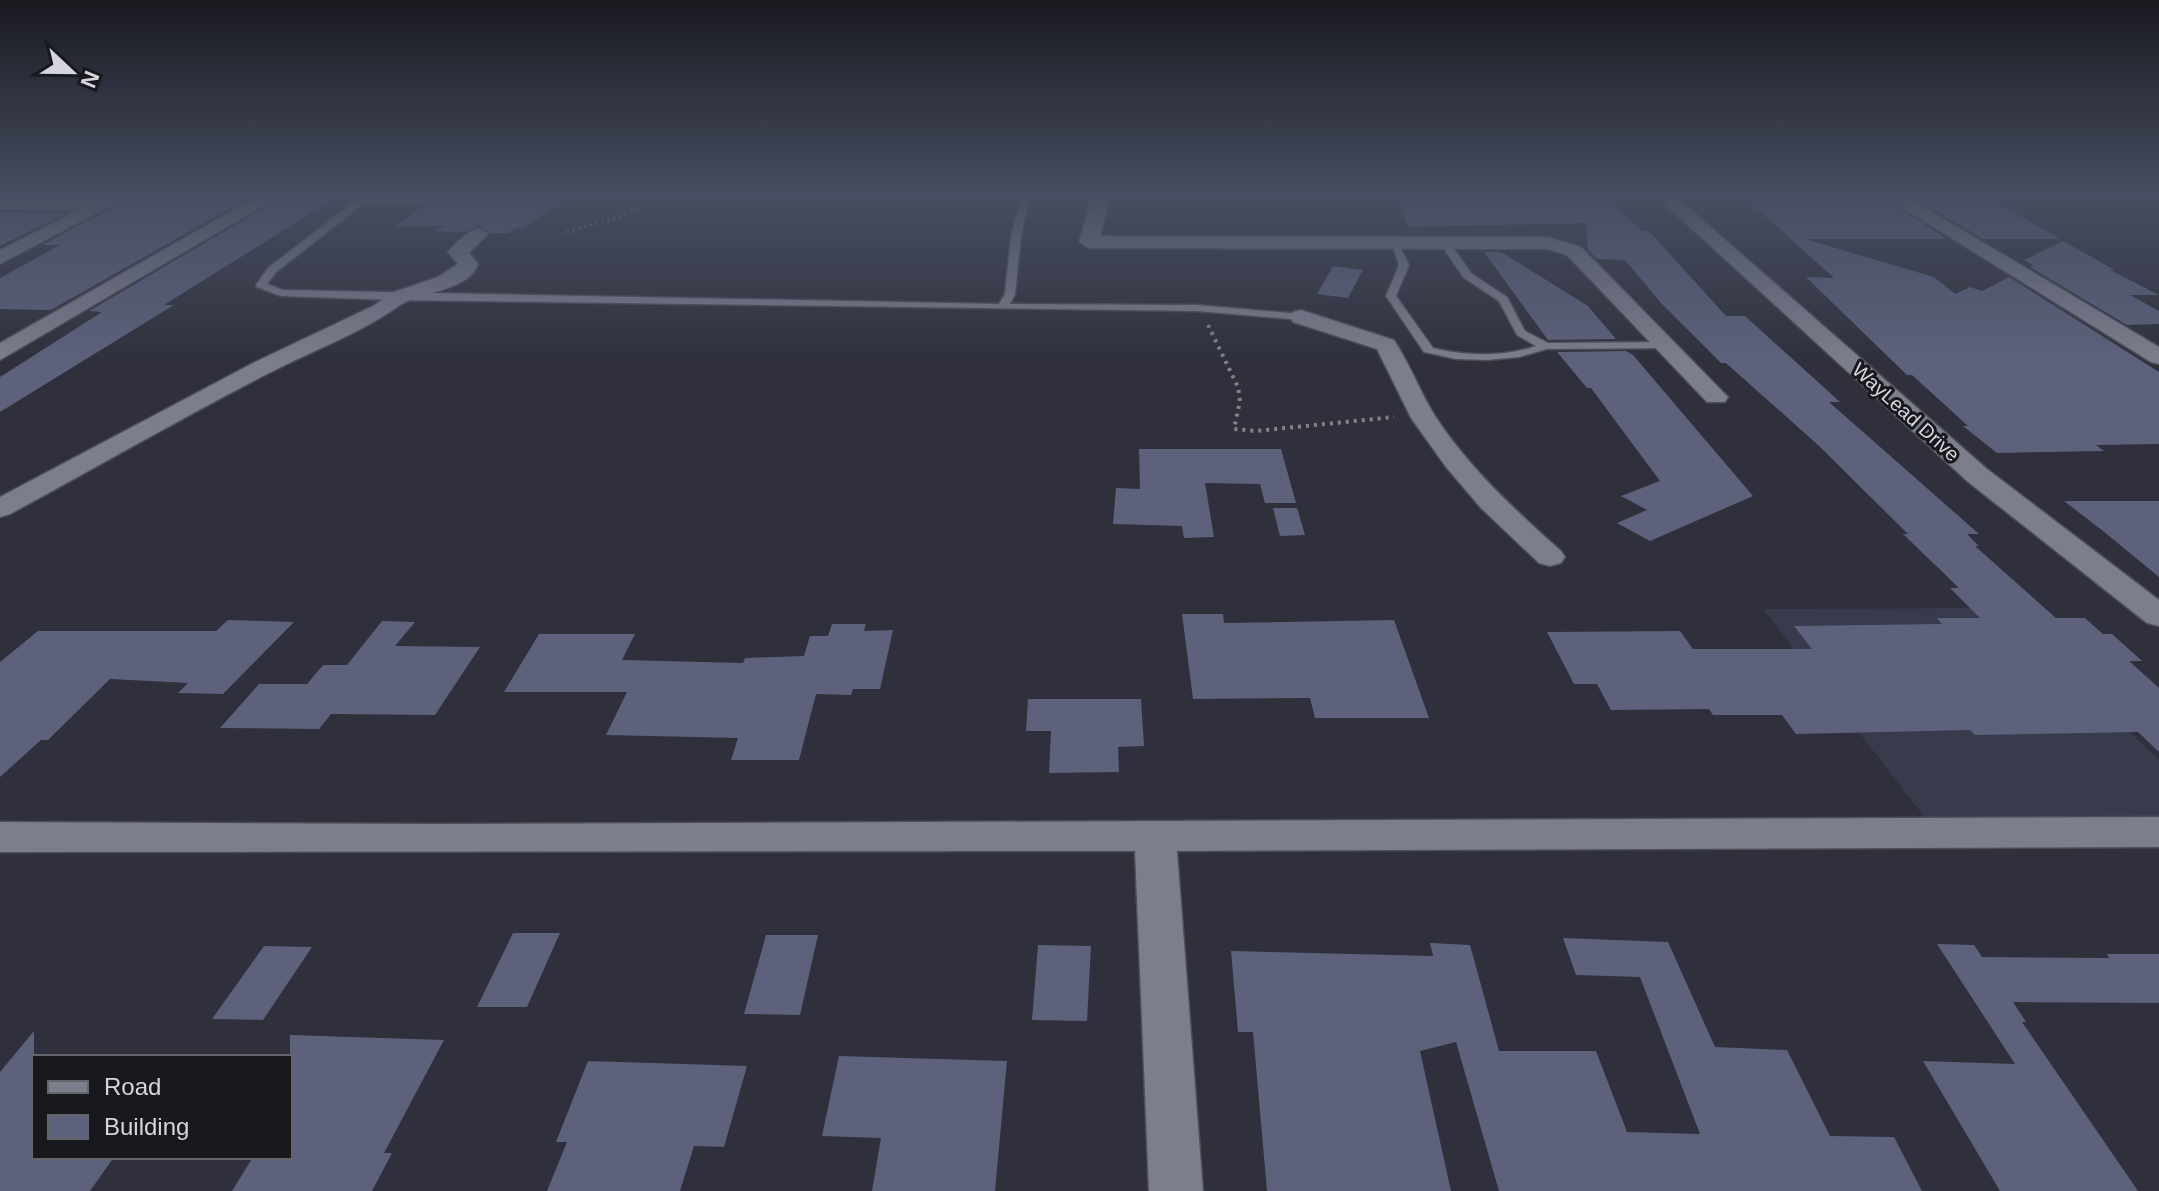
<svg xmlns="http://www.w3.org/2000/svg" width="2159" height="1191" viewBox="0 0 2159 1191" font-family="Arial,sans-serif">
	<rect width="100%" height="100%" fill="#2f303c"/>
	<!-- built -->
	<path fill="#383b4c" d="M2000 608 2159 760V819L1927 820 1763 609Z"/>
	<!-- building -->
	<path fill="#5d617c" d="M476 195H571L524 228H516L508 233H490L478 225 465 232 436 231 444 226H396L423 206H444Z
		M1397 195H1603L1642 231H1649L1726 316H1745L1840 402H1829L1979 534H1967L1979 546H1975L2056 618H2085L2103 634H2112L2142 661H2129L2159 688V752L2138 732 1975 735 1970 730 1796 734 1782 715H1713L1709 709 1611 710 1597 684H1574L1547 632 1680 631 1693 649H1812L1794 626 1942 624 1937 618H1980L1950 588H1959L1903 534H1908L1818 445 1726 363H1721L1660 302 1625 260 1597 259 1588 250 1586 223 1408 227Z
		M1742 195H1879L1947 239H1805L1934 277 1955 294 1970 287 1982 291 2009 277 2159 372V444L2096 445 2104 451 1997 453 1963 426H1968L1912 375H1907L1806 277 1834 278Z
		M1909 195H1984L2060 239H1983Z
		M186 196 250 197 51 310 0 309V278L60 245H42L132 197Z
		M283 197 335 198 164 305H174L0 412V377L102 312 89 311Z
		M3 212 67 213 0 246V214Z
		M2063 241 2115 270H2110L2159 295H2130L2159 311V324L2127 325 2030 267 2034 266 2024 260Z
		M1484 252H1501L1588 306 1616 339 1548 340Z
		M1333 266 1363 270 1348 298 1317 294Z
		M1626 351 1633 355 1753 496 1650 541 1617 523 1647 510 1621 496 1660 481 1591 388H1587L1557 352Z
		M1139 449H1281L1296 503H1265L1260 484 1205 483 1214 537 1184 538 1182 526 1113 524 1116 488 1140 489Z
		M2064 501H2159V577L2103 531Z
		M1273 508H1297L1305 535 1280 536Z
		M1182 614H1223L1224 623 1394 620 1429 718H1315L1310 698 1193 699Z
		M228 620 294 622 223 694 178 693 188 683 110 679 48 740H41L0 777V662L38 631H216Z
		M382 621 415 622 395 646 480 647 435 715 331 714 319 729 220 728 259 684H307L323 665H347Z
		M832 624H866L864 631 893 630 880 689H853L851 695 816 694 799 760H731L738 738 606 735 627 692H504L539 634H635L622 660 743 663 745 658 804 656 810 636H828Z
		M1028 699H1141L1144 746 1118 747 1119 772 1049 773 1051 731H1026Z
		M513 933H560L527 1007H477Z
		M766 935H818L800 1015 744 1014Z
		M1563 938 1668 942 1715 1047 1787 1050 1830 1136 1894 1137 1922 1191H1499L1456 1042 1420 1051 1451 1191H1267L1253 1032H1238L1231 951 1433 956 1430 943 1470 945 1499 1051H1596L1627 1132 1700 1134 1640 977 1576 975Z
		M1937 944 1974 945 1982 957 2109 958 2107 954H2159V1003L2013 1002 2026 1022H2022L2138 1191H2000L1923 1061 2015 1064Z
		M1038 945 1091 946 1087 1021 1032 1020Z
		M264 946 312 947 263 1020 212 1019Z
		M34 1031V1157H114L90 1191H0V1072Z
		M290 1035 444 1040 384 1153H392L372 1191H232L253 1157H290Z
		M839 1056 1007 1061 995 1191H872L881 1138 822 1136Z
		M588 1061 747 1066 724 1147 694 1146 680 1191H547L567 1142H556Z"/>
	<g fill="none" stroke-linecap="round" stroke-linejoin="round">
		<!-- service casing -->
		<g stroke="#4c4d57" stroke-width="3">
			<path id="service" d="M363 195H373L369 199 473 195 443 203 362 205 276 272 267 284 283 290 999 304 1005 294 1011 236 1022 195H1030L1021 236 1015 294 1010 304 1197 305 1301 314 1306 317 1301 320 1197 311 394 300 281 296 257 287 256 285 268 268Z
				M1391 241H1397L1409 265 1396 296 1433 348C1465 356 1504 357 1536 346L1517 335 1499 301 1464 278 1440 243 1445 240 1448 241 1472 274 1507 297 1525 331 1548 343 1665 342 1671 345 1665 348 1547 349 1519 357 1488 360 1456 359 1424 352 1386 296 1399 265Z"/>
		</g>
		<!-- minor casing -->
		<g stroke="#4c4d57" stroke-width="3">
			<path id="minor" d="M108 195H130L0 264V250L79 210 0 209V199L99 200Z
				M260 195H281L0 360V343Z
				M1087 195H1105L1108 205 1100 236 1548 237 1581 247 1728 397 1725 402H1707L1567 255 1547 249 1089 248 1079 242 1090 205Z
				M1655 195H1674L1987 469 2159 600V626L2147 623 1967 481Z
				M1882 195H1903L2159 347V364L2151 362Z
				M479 228 488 234 469 253 478 264C469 291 422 291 400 305 361 333 314 350 271 372 183 417 97 467 10 514L0 517V497L255 362 373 306 394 292 438 277 458 264 448 252C455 243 468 231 479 228Z
				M1301 310 1394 340C1410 364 1420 392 1435 416 1469 468 1515 510 1561 551L1565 557 1561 563 1550 566 1539 563 1481 508 1446 467 1411 418 1377 349 1293 322 1290 317 1293 312Z
				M2159 817V847L1177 851 1203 1191H1149L1135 851 0 852V822L432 824Z"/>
		</g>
		<!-- path-far1 -->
		<path stroke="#82838d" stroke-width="3" stroke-dasharray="2 4" stroke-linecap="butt" d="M567 232 619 217 661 195"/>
		<!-- path -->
		<path stroke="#82838d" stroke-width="4" stroke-dasharray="3 5" stroke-linecap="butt" d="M1208 325 1238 387 1240 401 1234 429 1256 431 1394 417"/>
		<!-- service -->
		<use href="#service" fill="#7c7e8c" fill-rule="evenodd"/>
		<!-- minor -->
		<use href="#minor" fill="#7c7e8c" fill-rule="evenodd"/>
	</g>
	<!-- sky -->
	<linearGradient id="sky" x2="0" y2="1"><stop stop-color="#1a1a21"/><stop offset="0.54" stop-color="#474e61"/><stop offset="1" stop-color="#474e61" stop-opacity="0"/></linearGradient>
	<rect width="2159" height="362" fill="url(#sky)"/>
	<g text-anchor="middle" stroke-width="6" stroke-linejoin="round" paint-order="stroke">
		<!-- far-street labels -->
		<g font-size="20" fill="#d5d6dd" stroke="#18191e">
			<text transform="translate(1906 412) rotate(42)" y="7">WayLead Drive</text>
		</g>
	</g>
	<!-- legend -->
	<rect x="32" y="1055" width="260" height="104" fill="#18191e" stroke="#64656a" stroke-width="2"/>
	<rect x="48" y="1081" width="40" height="12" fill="#7c7e8c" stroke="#64656a" stroke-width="2"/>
	<text x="104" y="1095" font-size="24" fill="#d5d6dd">Road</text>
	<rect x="48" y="1115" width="40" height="24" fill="#5d617c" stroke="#64656a" stroke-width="2"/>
	<text x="104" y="1135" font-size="24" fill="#d5d6dd">Building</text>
	<!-- north arrow -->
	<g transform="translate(72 72) rotate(112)" stroke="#18191e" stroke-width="6" paint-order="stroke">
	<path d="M0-6L14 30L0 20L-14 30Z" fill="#d5d6dd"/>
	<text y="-12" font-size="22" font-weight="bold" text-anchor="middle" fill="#d5d6dd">N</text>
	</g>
</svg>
